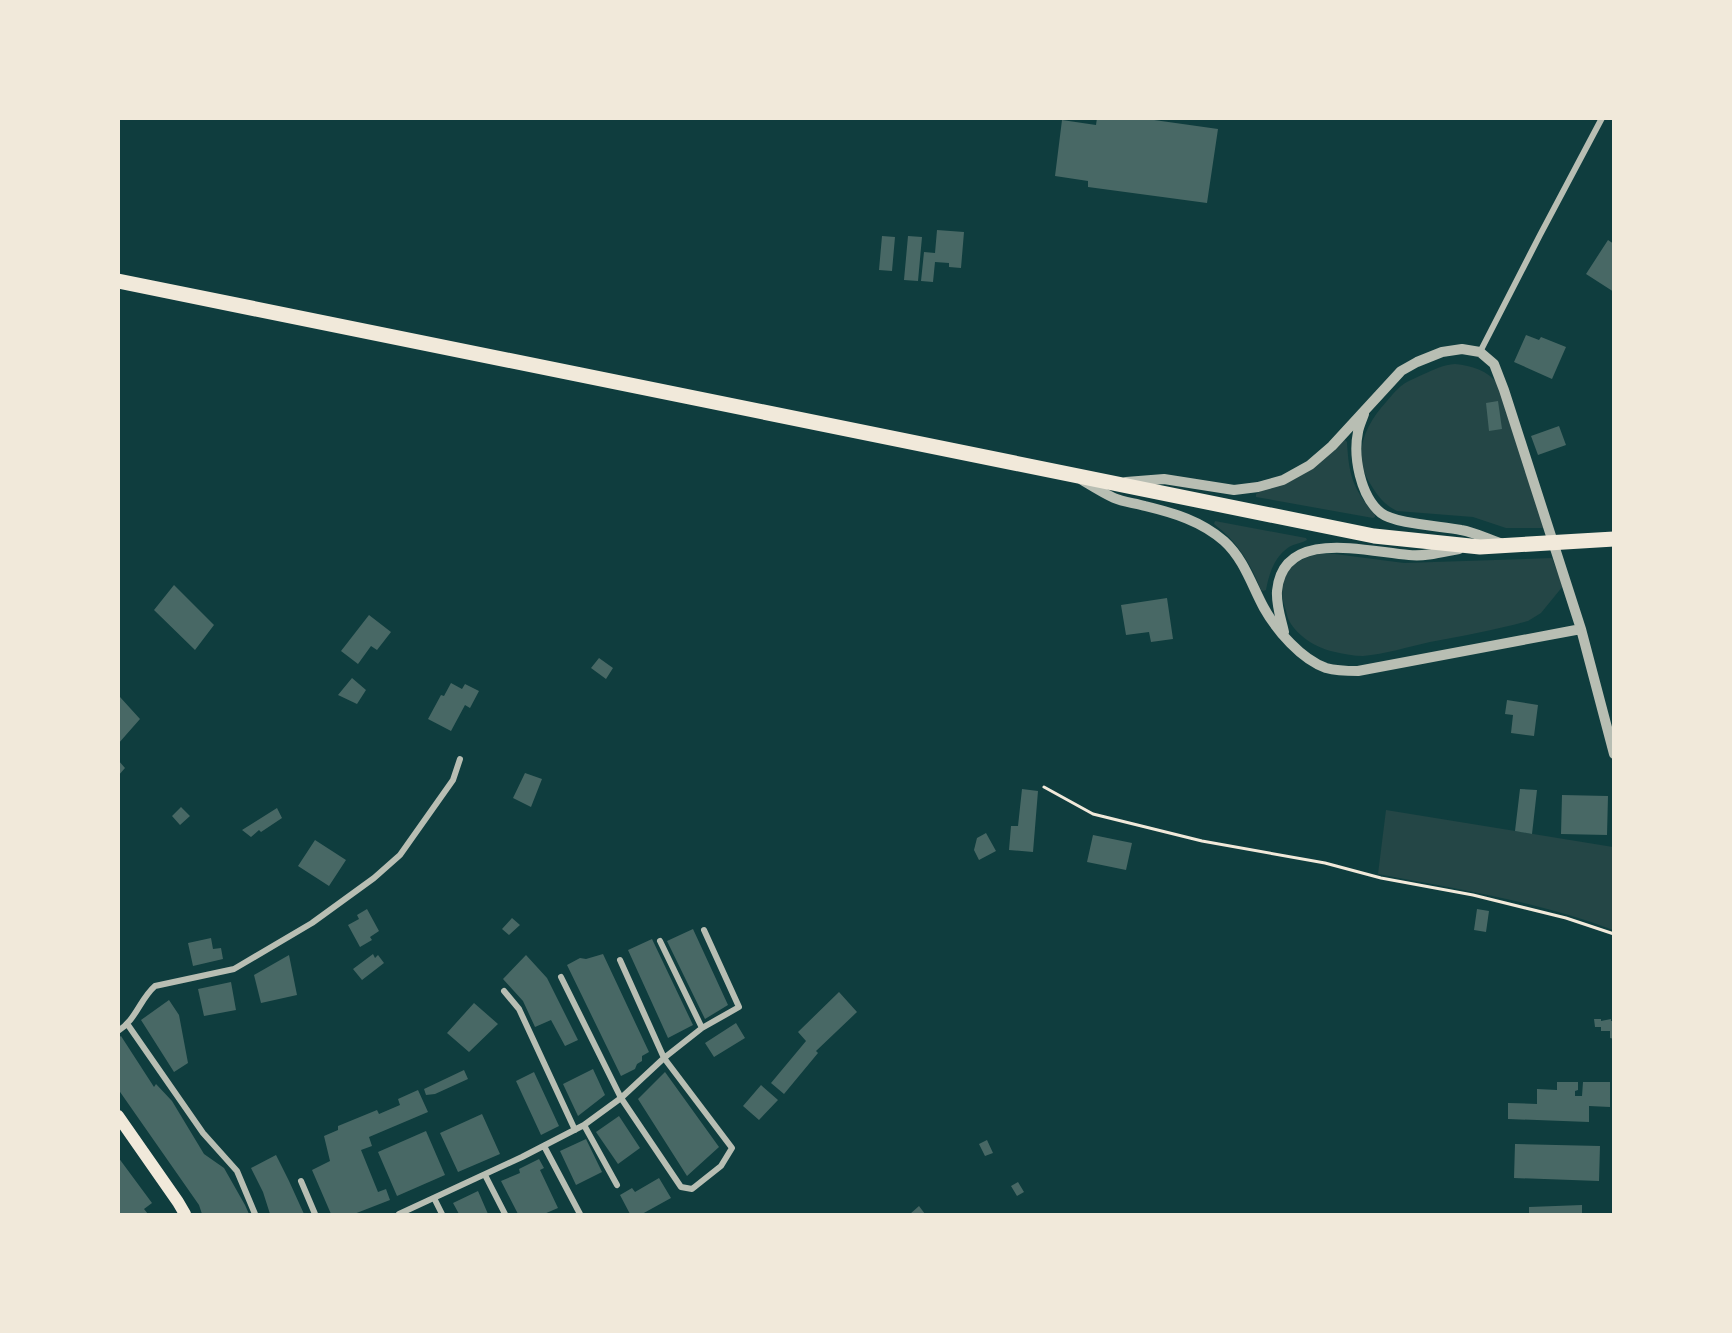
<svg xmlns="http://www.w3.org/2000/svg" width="1732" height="1333" viewBox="0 0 1732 1333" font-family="Manrope,sans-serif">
	<rect width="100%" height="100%" fill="#0f3d3e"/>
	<!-- green -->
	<path fill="#244646" d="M1455 364C1472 366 1487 370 1498 384L1544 528H1506L1473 517 1397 511C1385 505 1378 497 1371 485 1351 454 1365 425 1387 401 1393 394 1399 386 1407 382 1413 379 1419 376 1424 374 1435 369 1443 365 1455 364Z
		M1343 440H1345L1347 442C1349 477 1353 488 1375 515V517L1373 518 1256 497V494Z
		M1215 521 1306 538 1307 540C1302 543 1294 544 1289 547 1274 557 1269 574 1266 590L1263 591 1261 590C1251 564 1237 541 1214 524Z
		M1319 554H1335L1404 563 1552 558 1563 586 1541 613 1528 621C1495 630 1463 636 1430 642 1408 647 1385 654 1363 656 1354 656 1344 654 1335 652 1319 649 1300 638 1291 624 1288 620 1287 615 1286 611 1275 581 1288 560 1319 554Z
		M1386 810 1613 847V930C1537 901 1457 889 1378 874Z"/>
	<!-- building -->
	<path fill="#486865" d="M1097 118H1140L1218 129 1207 203 1088 187V181L1055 176 1062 120 1096 125Z
		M937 230 964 232 961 268 949 267V263L935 262 933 282 921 281 924 252 935 253Z
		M882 236 895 237 892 271 879 270Z
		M908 236 922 237 918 281 904 280Z
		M1608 240 1614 244V292L1586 274Z
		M1526 335 1539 340 1541 337 1566 347 1552 379 1514 362Z
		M1498 401 1502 429 1489 431 1486 403Z
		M1559 426 1566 445 1538 455 1531 436Z
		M174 585 214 625 195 650 154 610Z
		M1167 598 1173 639 1151 642 1149 632 1126 635 1121 605Z
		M369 615 391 632 377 650 371 646 358 664 341 651Z
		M599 658 613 668 606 679 591 668Z
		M352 678 366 690 357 704 338 695Z
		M451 683 462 689 465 684 479 691 470 708 465 705 451 731 428 719 441 695 444 696Z
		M120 697 140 719 118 744V698Z
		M1507 700 1538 705 1534 736 1511 733 1513 715 1505 714Z
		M118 760 125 768 118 776Z
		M525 773 542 779 531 807 513 798Z
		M1022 789 1038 791 1033 852 1009 850 1011 826H1018Z
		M1520 789 1537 790 1532 834 1515 831Z
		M1562 795 1608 796 1607 835 1561 834Z
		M181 807 190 816 180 825 172 816Z
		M277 808 282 818 261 832 259 830 251 837 242 830Z
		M986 833 996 851 979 860 974 850 977 838Z
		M1093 835 1132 843 1126 870 1087 862Z
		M315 840 346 860 329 886 298 866Z
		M367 909 379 931 370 937 372 940 360 947 348 925 359 919 357 915Z
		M1477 909 1489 911 1486 932 1474 930Z
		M512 918 520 925 509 935 502 929Z
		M693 929 728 1005 705 1019 667 941Z
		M211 938 213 949 221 948 223 959 193 966 188 943Z
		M652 939 693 1025 668 1038 628 950Z
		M373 954 375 958 378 955 384 963 362 980 353 969Z
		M603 954 649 1052 642 1056V1061L637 1064 635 1069 621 1076 567 965 580 958 586 959Z
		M289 955 297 995 261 1003 254 975Z
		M526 955 547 978 578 1040 565 1046 551 1020 535 1027 523 1001 503 979Z
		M231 982 236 1010 204 1016 198 989Z
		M839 992 857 1012 816 1051 818 1053 784 1094 771 1083 806 1041 798 1032Z
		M169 1000 179 1015 188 1063 174 1072 141 1020Z
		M474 1003 498 1024 469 1052 447 1033Z
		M1594 1019H1601V1021L1611 1019V1021H1614V1039L1610 1038V1031H1601V1027H1595Z
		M736 1023 745 1038 714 1057 705 1043Z
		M121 1036 154 1087 156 1084 172 1101 204 1154 224 1168 245 1205 249 1214H202L199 1205 118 1089V1038Z
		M593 1069 605 1095 578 1116 563 1084Z
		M464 1070 468 1079 435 1094 426 1095 424 1089Z
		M534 1072 559 1126 541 1135 516 1081Z
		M665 1072 719 1147 687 1176 638 1099Z
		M1557 1082H1578V1090L1575 1091V1096H1582L1583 1082H1610V1107L1589 1106V1122L1508 1119V1103L1537 1104V1089L1557 1090Z
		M761 1085 778 1100 759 1120 743 1106Z
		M418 1090 428 1112 369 1137 372 1146 361 1150 378 1192 386 1189 390 1200 354 1214H331L312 1170 330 1161 324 1136 338 1130V1126L377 1110 379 1114 400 1105 398 1099Z
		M482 1114 500 1154 458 1172 440 1133Z
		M619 1116 640 1148 618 1164 596 1132Z
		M426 1131 445 1175 397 1196 378 1152Z
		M586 1139 602 1172 576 1185 560 1151Z
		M987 1140 993 1153 985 1156 979 1144Z
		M1515 1144 1600 1146 1599 1181 1514 1178Z
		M276 1155 289 1181 304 1214H270L263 1192 251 1168Z
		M118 1157 152 1203 144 1209 148 1214H118Z
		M539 1159 544 1168 540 1170 558 1208 544 1214H518L501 1181 520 1173 519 1169Z
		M659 1178 671 1198 642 1214H630L620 1195 632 1188 635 1192Z
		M1018 1182 1024 1192 1017 1196 1011 1186Z
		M478 1191 488 1214H459L453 1203Z
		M1582 1205V1214H1529V1207Z
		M919 1206 925 1214H910Z"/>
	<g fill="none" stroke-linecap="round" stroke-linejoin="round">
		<!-- path -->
		<path stroke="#f1e9da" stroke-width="3" d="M1044 787 1093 814 1202 841 1325 863 1381 878 1473 895 1566 918 1614 934"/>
		<!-- minor -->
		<path stroke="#b8beb3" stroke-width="6" d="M1480 352 1540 235 1602 118
			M660 941 702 1028
			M561 977 621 1098 681 1187 692 1189 721 1166 732 1148 664 1058 620 960
			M504 991 519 1009 575 1130
			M128 1025 203 1133 237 1171 255 1214
			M118 1031C136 1020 140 999 155 986L234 969 312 923 374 878 400 855 453 780 460 759
			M584 1125 617 1185
			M544 1146 580 1214
			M485 1175 505 1214
			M301 1181 315 1214
			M434 1198 442 1214
			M399 1214 522 1157 584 1125 621 1098 664 1058 702 1028 739 1007 704 930"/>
		<!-- tertiary -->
		<path stroke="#b8beb3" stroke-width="10" d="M1364 414C1362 420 1359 426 1358 432 1353 456 1360 496 1381 513 1395 524 1442 526 1461 530 1474 532 1488 539 1500 543
			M1082 480C1092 486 1103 493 1114 498 1123 502 1135 503 1145 506 1174 513 1201 521 1224 541 1244 559 1252 586 1264 608 1277 631 1301 659 1326 668 1337 671 1347 671 1358 671L1581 629
			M1126 482 1164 479 1234 490 1258 487 1283 480 1310 465 1332 446 1401 371 1417 362 1442 352 1462 349 1480 352 1494 364 1504 390 1581 629 1614 754
			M1284 632C1281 619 1276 605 1277 591 1283 527 1367 552 1409 555 1425 557 1443 552 1459 549"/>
		<!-- secondary -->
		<path stroke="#f1e9da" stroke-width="12" d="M118 1116 178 1202 185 1214"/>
		<!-- primary -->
		<path stroke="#f1e9da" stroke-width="15" d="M118 281 1374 536 1480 547 1614 539"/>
	</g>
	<!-- border -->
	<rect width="1732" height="1333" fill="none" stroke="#f1e9da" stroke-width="240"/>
</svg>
